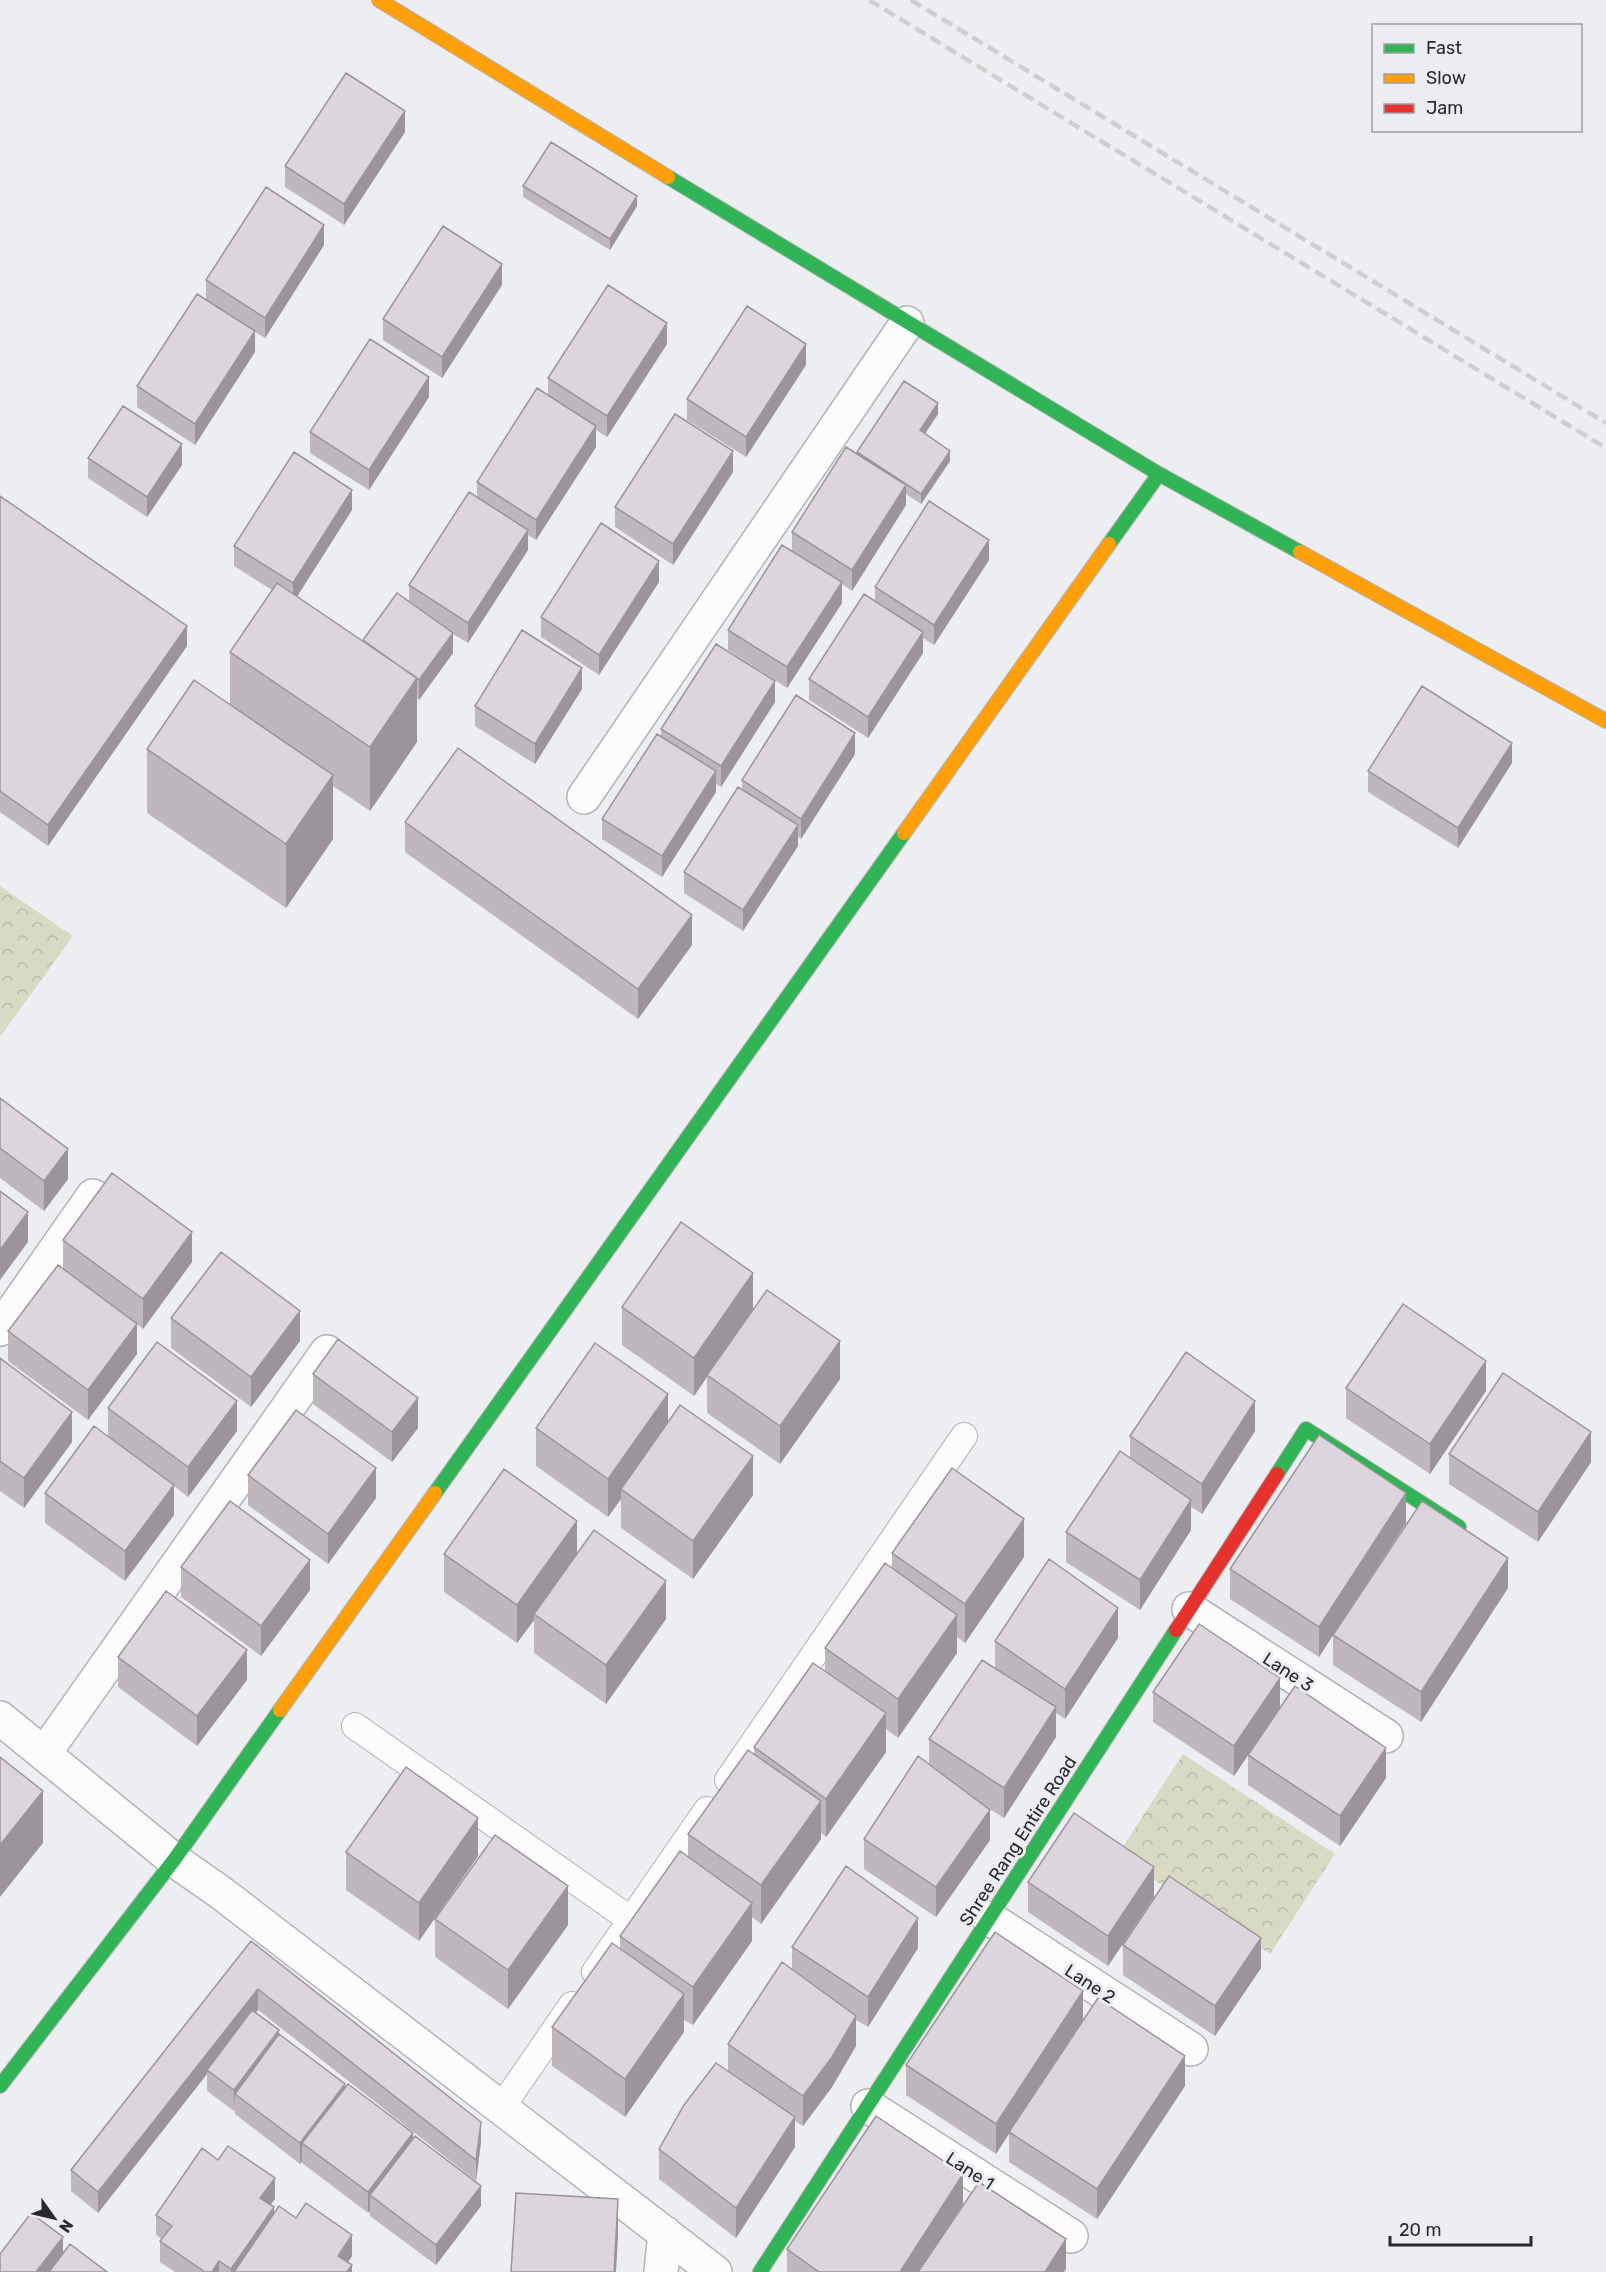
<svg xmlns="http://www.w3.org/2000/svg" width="1606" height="2272" viewBox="0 0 1606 2272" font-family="Rubik,sans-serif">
	<defs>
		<pattern id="forest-crowns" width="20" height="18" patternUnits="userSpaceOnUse" patternTransform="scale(1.5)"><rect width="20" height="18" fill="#d8dac3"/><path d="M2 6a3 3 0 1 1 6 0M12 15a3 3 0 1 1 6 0" fill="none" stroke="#b9bba8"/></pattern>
	</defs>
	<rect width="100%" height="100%" fill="#edeef2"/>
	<!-- forest -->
	<path fill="url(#forest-crowns)" d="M0 886 73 936 0 1037Z
		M1183 1754 1335 1854 1270 1954 1117 1856Z"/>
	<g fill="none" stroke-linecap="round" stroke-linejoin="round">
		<!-- lane casing -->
		<g stroke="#b2b3b6" stroke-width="28">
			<path id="lane" d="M355 1726 631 1920
				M728 1780 964 1436
				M595 1972 707 1810
				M501 2108 572 2005"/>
		</g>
		<!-- street casing -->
		<g stroke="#b2b3b6" stroke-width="36">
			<path id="street" d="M584 797 907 323
				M0 1329 93 1196
				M1189 1609 1386 1736
				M0 1718 174 1860 220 1892 715 2272
				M44 1754 327 1352
				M989 1918 1191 2049
				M868 2106 1071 2236
				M661 2272 665 2233"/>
		</g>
		<!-- fast casing -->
		<g stroke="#b2b3b6" stroke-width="16">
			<path id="fast" d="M668 177 1159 474 1300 552
				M1109 544 1159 474
				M1277 1474 1306 1429 1459 1527
				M435 1493 904 833
				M0 2086 174 1860 280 1710
				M760 2272 1176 1630"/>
		</g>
		<!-- slow casing -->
		<g stroke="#b2b3b6" stroke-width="16">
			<path id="slow" d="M379 0 668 177
				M1300 552 1606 721
				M904 833 1109 544
				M280 1710 435 1493"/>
		</g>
		<!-- jam casing -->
		<g stroke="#b2b3b6" stroke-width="16">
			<path id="jam" d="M1176 1630 1277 1474"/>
		</g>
		<!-- lane -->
		<use href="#lane" stroke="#fcfcfd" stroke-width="26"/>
		<!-- street -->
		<use href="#street" stroke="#fcfcfd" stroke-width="33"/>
		<!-- fast -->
		<use href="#fast" stroke="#30b455" stroke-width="14"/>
		<!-- slow -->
		<use href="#slow" stroke="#ff9f0a" stroke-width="14"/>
		<!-- jam -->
		<use href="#jam" stroke="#e5322d" stroke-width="14"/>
		<!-- rail -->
		<path stroke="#cfcfd0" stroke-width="4.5" stroke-dasharray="12 6" stroke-linecap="butt" d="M869 0 1606 448
			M911 0 1606 423"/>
	</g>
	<!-- wall -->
	<path fill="#beb7be" d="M405 132 344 225 285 187V166Z
		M523 186 637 206 610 250 523 197Z
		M324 245 265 338 255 332V352L195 445 137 407V386L206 300V280Z
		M502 285 442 378 383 340V319Z
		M667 344 607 437 596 430V447L536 540 528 535V550L468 643 453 634V653L419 700 417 698V742L370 811 333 786V839L286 908 147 813V749L230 705V652L272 590 234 566V546L352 510 297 596 363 641V640L409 602V585L477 497V482L548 395V378Z
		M806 365 746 457 687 420V399Z
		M429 397 369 490 310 453V432Z
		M938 414 925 434 950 461 921 504 906 494V505L852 591 842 584V603L787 688 728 650V630L792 551V532L857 454V452Z
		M88 458 182 465 147 517 88 478Z
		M733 472 673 565 615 527V507Z
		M0 496 187 646 48 846 0 812Z
		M989 560 934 645 923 638V653L868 738 809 700V679L875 601V587Z
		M659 582 599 675 541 637V617Z
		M582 689 535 764 475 726V706Z
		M775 702 721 787 716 784V792L662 877 602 839V819L661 736V729Z
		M855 754 801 839 798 837V846L743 931 684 893V872L742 789V780Z
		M1512 763 1458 848 1368 792V771Z
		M405 822 692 945 638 1019 405 852Z
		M0 1098 68 1179 44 1211 0 1178Z
		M63 1240 192 1262 143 1329 137 1324V1354L88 1420 8 1361V1331L63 1269Z
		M622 1307 753 1310 840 1379 780 1464 707 1413V1377L694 1396 622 1345Z
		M171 1318 300 1341 251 1407 171 1348Z
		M0 1358 72 1442 24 1508 0 1491Z
		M313 1374 418 1428 392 1462 313 1404Z
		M1346 1388 1486 1391 1430 1474 1346 1418Z
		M108 1408 237 1431 188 1497 174 1486V1515L125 1581 45 1523V1493L108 1437Z
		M668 1423 753 1495 693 1579 621 1528V1499L608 1517 536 1466V1428Z
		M1255 1431 1202 1514 1191 1507V1530L1140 1610 1066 1562V1532L1130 1458V1436Z
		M1449 1454 1591 1462 1538 1542 1449 1484Z
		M248 1475 376 1498 328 1564 248 1505Z
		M1406 1523 1333 1634 1508 1588 1421 1722 1333 1665V1635L1319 1657 1230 1599V1569Z
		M577 1553 666 1619 606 1704 534 1653V1620L517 1643 444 1592V1554Z
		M892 1553 1024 1557 965 1643 957 1637V1653L898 1738 886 1729V1752L826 1837 821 1833V1839L761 1924 752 1917V1941L693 2025 684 2020V2032L625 2117 552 2066V2027L620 1948V1936L688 1857V1834L754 1753V1747L825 1671V1648L892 1569Z
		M181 1567 310 1590 261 1656 181 1597Z
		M1118 1638 1065 1719 1056 1713V1737L1004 1818 977 1801 990 1840 936 1917 864 1869V1839L929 1765V1739L995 1668V1641Z
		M118 1657 247 1680 197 1746 118 1687Z
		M1153 1692 1280 1708 1234 1776 1153 1722Z
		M1248 1755 1386 1778 1340 1846 1248 1785Z
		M346 1852 478 1856 419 1941 346 1890Z
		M1028 1882 1154 1897 1108 1966 1028 1912Z
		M435 1919 568 1925 508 2009 435 1957Z
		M251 1941 481 2142 476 2181 258 2010 255 2013 279 2035 413 2138 481 2206 436 2265 370 2216V2211L368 2213 302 2163V2161L300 2164 235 2114V2110L234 2111 207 2091V2074L98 2213 71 2191V2170Z
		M1123 1945 1261 1968 1215 2036 1123 1975Z
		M792 1947 918 1948 868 2027 856 2020V2046L832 2087 803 2126 795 2121V2147L736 2238 659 2179V2149L728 2071V2044L792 1969Z
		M1083 2020 1054 2065 1185 2086 1097 2219 1009 2162V2133L996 2154 906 2095V2065Z
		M275 2199 270 2205 274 2213 352 2256 348 2262 352 2272H175L160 2262V2241L162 2239 156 2235V2215Z
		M963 2204 943 2235 1066 2269 1064 2272H787V2249Z"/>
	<!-- shaded-wall -->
	<path fill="#9b959b" d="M405 111V132L344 225V204Z
		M637 196V206L610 250V239Z
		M324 225V245L265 338V318Z
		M502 264V285L442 378V357Z
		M667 323V344L607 437V416Z
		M255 331V352L195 445V424Z
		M806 344V365L746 457V437Z
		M429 377V397L369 490V470Z
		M938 403V414L920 441V430Z
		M596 426V447L536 540V520Z
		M182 444V465L147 517V497Z
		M733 451V472L673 565V544Z
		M950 451V461L921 504V494Z
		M906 485V505L852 591V570Z
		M352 490V510L293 603V583Z
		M528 530V550L468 643V623Z
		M989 540V560L934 645V625Z
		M659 561V582L599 675V655Z
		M842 582V603L787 688V667Z
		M187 626V646L48 846V825Z
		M923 632V653L868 738V717Z
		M453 633V653L419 700V680Z
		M582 668V689L535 764V744Z
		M417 678V742L370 811V747Z
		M775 681V702L721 787V766Z
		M855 733V754L801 839V819Z
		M1512 743V763L1458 848V828Z
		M716 771V792L662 877V856Z
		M333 775V839L286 908V844Z
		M798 825V846L743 931V910Z
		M692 915V945L638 1019V989Z
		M68 1149V1179L44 1211V1181Z
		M28 1212V1242L0 1280V1250Z
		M192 1232V1262L143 1329V1299Z
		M753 1273V1312L707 1375V1377L694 1396V1358Z
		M300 1311V1341L251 1407V1377Z
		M137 1324V1354L88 1420V1390Z
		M840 1341V1379L780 1464V1426Z
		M1486 1361V1391L1430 1474V1444Z
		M668 1394V1433L621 1489V1499L608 1517V1479Z
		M418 1398V1428L392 1462V1432Z
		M237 1401V1431L188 1497V1467Z
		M1255 1401V1431L1202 1514V1484Z
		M72 1412V1442L24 1508V1478Z
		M1591 1432V1462L1538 1542V1512Z
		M753 1456V1495L693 1579V1541Z
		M376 1468V1498L328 1564V1534Z
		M174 1485V1515L125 1581V1551Z
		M1406 1493V1523L1319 1657V1627Z
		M1191 1500V1530L1140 1610V1580Z
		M1024 1519V1557L965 1643V1604Z
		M577 1521V1559L534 1614V1620L517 1643V1605Z
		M1508 1558V1588L1421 1722V1692Z
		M310 1560V1590L261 1656V1626Z
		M666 1581V1619L606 1704V1665Z
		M1118 1608V1638L1065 1719V1689Z
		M957 1615V1653L898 1738V1699Z
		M247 1650V1680L197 1746V1716Z
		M1280 1678V1708L1234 1776V1746Z
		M1056 1707V1737L1004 1818V1788Z
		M886 1713V1752L826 1837V1799Z
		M1386 1748V1778L1340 1846V1816Z
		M43 1791V1843L0 1897V1845Z
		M821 1801V1839L761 1924V1885Z
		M990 1810V1840L936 1917V1887Z
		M478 1818V1856L419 1941V1903Z
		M1154 1867V1897L1108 1966V1936Z
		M568 1886V1925L508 2009V1970Z
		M752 1903V1941L693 2025V1987Z
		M918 1918V1948L868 2027V1997Z
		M1261 1938V1968L1215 2036V2006Z
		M258 1989V2010L209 2072 207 2070V2074L98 2213V2192Z
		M1083 1991V2020L996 2154V2124Z
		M684 1994V2032L625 2117V2079Z
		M856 2016V2046L832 2087 803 2126V2096Z
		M279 2030V2051L235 2094 234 2111V2090Z
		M1185 2056V2086L1097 2219V2189Z
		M345 2084V2105L302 2143V2161L300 2164V2143Z
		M795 2117V2147L736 2238V2208Z
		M481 2122V2142L476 2181V2160Z
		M413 2133V2154L370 2195V2211L368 2213V2192Z
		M963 2174V2204L919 2272H900Z
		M275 2178V2199L260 2218V2198Z
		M481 2186V2206L436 2265V2245Z
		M618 2199V2237L616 2272H614Z
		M274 2207V2228L243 2272H231V2269Z
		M352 2235V2256L341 2272 338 2256Z
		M63 2237V2258L51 2272H36Z
		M1066 2239V2269L1064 2272H1045Z
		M219 2261V2272H212Z
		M352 2265V2272H347Z"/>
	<!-- building -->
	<path fill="#ddd5dd" stroke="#9b959b" stroke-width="1.5" d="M346 73 405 111 344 204 285 166Z
		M551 142 637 196 610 239 523 186Z
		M266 187 324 225 265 318 206 280Z
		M443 226 502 264 442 357 383 319Z
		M608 285 667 323 607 416 548 378Z
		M197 294 255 331 195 424 137 386Z
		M747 306 806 344 746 437 687 399Z
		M370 339 429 377 369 470 310 432Z
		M904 381 938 403 920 430 950 451 921 494 857 452Z
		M537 388 596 426 536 520 477 482Z
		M123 406 182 444 147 497 88 458Z
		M675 414 733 451 673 544 615 507Z
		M846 447 906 485 852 570 792 532Z
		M294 452 352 490 293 583 234 546Z
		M469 492 528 530 468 623 409 585Z
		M0 496 187 626 48 825 0 791Z
		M929 501 989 540 934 625 875 587Z
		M601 523 659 561 599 655 541 617Z
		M782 545 842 582 787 667 728 630Z
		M277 583 417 678 370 747 230 652Z
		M397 593 453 633 419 680 363 640Z
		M864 594 923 632 868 717 809 679Z
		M522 630 582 668 535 744 475 706Z
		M716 644 775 681 721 766 661 729Z
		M194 680 333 775 286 844 147 749Z
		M1422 686 1512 743 1458 828 1368 771Z
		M796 695 855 733 801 819 742 780Z
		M657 734 716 771 662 856 602 819Z
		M458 748 692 915 638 989 405 822Z
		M738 787 798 825 743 910 684 872Z
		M0 1098 68 1149 44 1181 0 1148Z
		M112 1173 192 1232 143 1299 63 1240Z
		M0 1191 28 1212 0 1250Z
		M681 1222 753 1273 694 1358 622 1307Z
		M221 1252 300 1311 251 1377 171 1318Z
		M58 1265 137 1324 88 1390 8 1331Z
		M767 1290 840 1341 780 1426 707 1375Z
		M1403 1304 1486 1361 1430 1444 1346 1388Z
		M338 1339 418 1398 392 1432 313 1374Z
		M157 1342 237 1401 188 1467 108 1408Z
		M595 1343 668 1394 608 1479 536 1428Z
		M1186 1352 1255 1401 1202 1484 1130 1436Z
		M0 1358 72 1412 24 1478 0 1461Z
		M1503 1373 1591 1432 1538 1512 1449 1454Z
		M680 1405 753 1456 693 1541 621 1489Z
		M296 1410 376 1468 328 1534 248 1475Z
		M94 1426 174 1485 125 1551 45 1493Z
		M1319 1435 1406 1493 1319 1627 1230 1569Z
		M1120 1451 1191 1500 1140 1580 1066 1532Z
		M952 1468 1024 1519 965 1604 892 1553Z
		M504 1469 577 1521 517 1605 444 1554Z
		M230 1501 310 1560 261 1626 181 1567Z
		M1422 1501 1508 1558 1421 1692 1333 1635Z
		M594 1530 666 1581 606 1665 534 1614Z
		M1049 1559 1118 1608 1065 1689 995 1641Z
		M885 1563 957 1615 898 1699 825 1648Z
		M166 1591 247 1650 197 1716 118 1657Z
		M1199 1624 1280 1678 1234 1746 1153 1692Z
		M982 1660 1056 1707 1004 1788 929 1739Z
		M813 1663 886 1713 826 1799 754 1747Z
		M1295 1686 1386 1748 1340 1816 1248 1755Z
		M748 1750 821 1801 761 1885 688 1834Z
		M918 1756 990 1810 936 1887 864 1839Z
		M0 1757 43 1791 0 1845Z
		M406 1767 478 1818 419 1903 346 1852Z
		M1074 1813 1154 1867 1108 1936 1028 1882Z
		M495 1835 568 1886 508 1970 435 1919Z
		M680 1851 752 1903 693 1987 620 1936Z
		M846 1866 918 1918 868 1997 792 1947Z
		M1169 1876 1261 1938 1215 2006 1123 1945Z
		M995 1932 1083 1991 996 2124 906 2065Z
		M251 1941 481 2122 476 2160 258 1989 98 2192 71 2170Z
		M612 1943 684 1994 625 2079 552 2027Z
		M782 1962 856 2016 832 2057 803 2096 728 2044Z
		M1098 1998 1185 2056 1097 2189 1009 2132Z
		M252 2010 279 2030 234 2090 207 2070Z
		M279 2034 345 2084 300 2143 235 2094Z
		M716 2063 795 2117 736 2208 659 2149 684 2105Z
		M348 2084 413 2133 368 2192 302 2143Z
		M876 2116 963 2174 900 2272H819L787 2249Z
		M415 2136 481 2186 436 2245 370 2195Z
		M228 2146 275 2178 260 2198 274 2207 231 2269 219 2261 212 2272H205L160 2241 172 2226 156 2215 202 2148 218 2160Z
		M979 2182 1066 2239 1045 2272H918Z
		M516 2193 618 2199 614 2272H511Z
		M306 2203 352 2235 338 2256 352 2265 347 2272H234L279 2206 296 2218Z
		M31 2213 63 2237 36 2272H0V2254Z
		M70 2244 107 2272H49Z"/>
	<g text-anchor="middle" stroke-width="6" stroke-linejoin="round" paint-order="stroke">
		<!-- street labels -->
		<g font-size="18" fill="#29292c" stroke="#ecedf3">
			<text transform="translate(1288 1672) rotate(33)" y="6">Lane 3</text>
			<text transform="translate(1018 1841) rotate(-57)" y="6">Shree Rang Entire Road</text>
			<text transform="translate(1090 1984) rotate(33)" y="6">Lane 2</text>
			<text transform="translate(970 2171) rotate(33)" y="6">Lane 1</text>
		</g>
	</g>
	<!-- legend -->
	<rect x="1372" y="24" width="210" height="108" fill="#ecedf3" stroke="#9e9fa3" stroke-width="1.5"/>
	<rect x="1384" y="44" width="30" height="9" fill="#30b455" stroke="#9e9fa3" stroke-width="1.5"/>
	<text x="1426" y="54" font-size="18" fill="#29292c">Fast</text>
	<rect x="1384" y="74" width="30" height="9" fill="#ff9f0a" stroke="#9e9fa3" stroke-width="1.5"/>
	<text x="1426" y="84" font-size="18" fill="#29292c">Slow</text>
	<rect x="1384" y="104" width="30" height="9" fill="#e5322d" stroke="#9e9fa3" stroke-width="1.5"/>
	<text x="1426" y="114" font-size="18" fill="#29292c">Jam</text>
	<!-- north arrow -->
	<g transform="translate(54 2218) rotate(124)" stroke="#ecedf3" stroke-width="4.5" paint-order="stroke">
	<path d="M0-4.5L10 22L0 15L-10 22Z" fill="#29292c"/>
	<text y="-9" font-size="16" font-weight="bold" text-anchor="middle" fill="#29292c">N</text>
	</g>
	<!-- scale -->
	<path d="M1390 2236v9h141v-9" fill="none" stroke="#29292c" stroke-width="3"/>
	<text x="1399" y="2236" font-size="18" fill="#29292c" stroke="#ecedf3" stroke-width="4.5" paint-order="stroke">20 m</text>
</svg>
